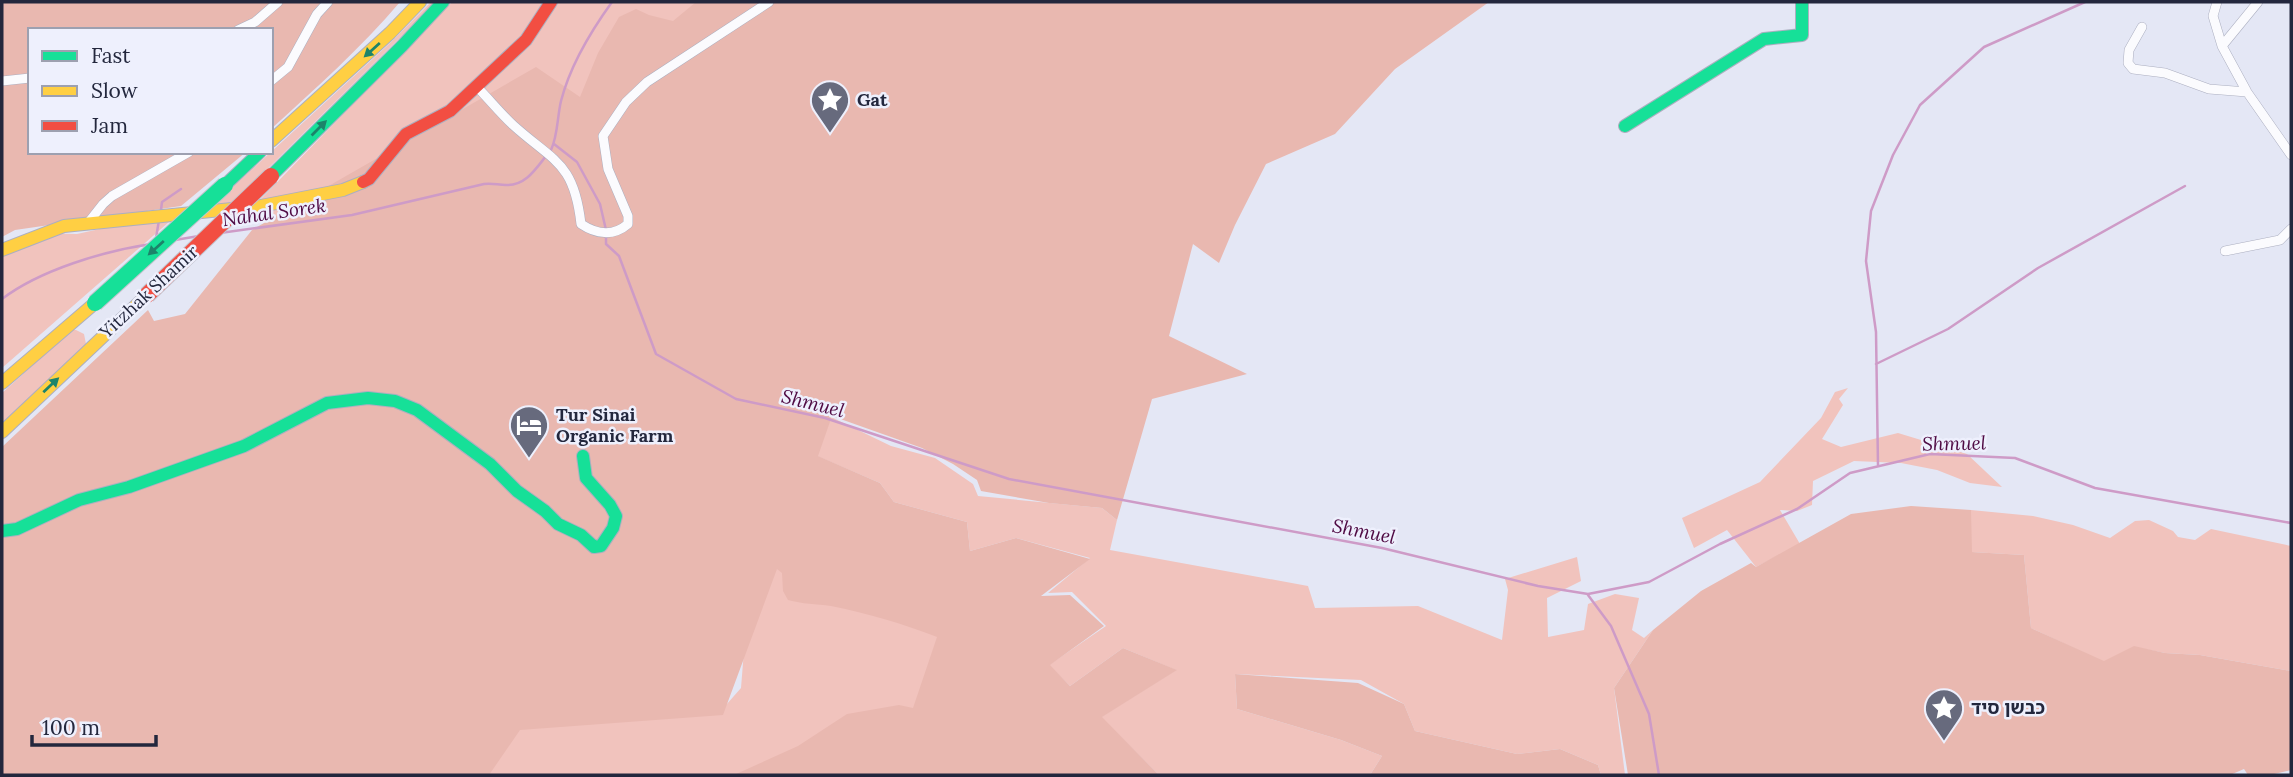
<svg xmlns="http://www.w3.org/2000/svg" width="2293" height="777" viewBox="0 0 2293 777" font-family="Lora,'Noto Sans Hebrew',serif">
	<rect width="100%" height="100%" fill="#e4e7f5"/>
	<!-- green -->
	<path fill="#f1c3bd" d="M431 2H436L232 204 213 205 389 44Z
		M452 2H707L580 110 277 224 254 206Z
		M169 222 2 368V246L27 233 77 234 109 227Z
		M72 330H76L84 334 86 344 2 428V393Z
		M1848 388 1839 399 1843 405 1822 439 1841 447 1898 433 1967 454 2002 487 1970 483 1937 470 1901 463 1854 461 1813 481 1812 505 1797 511 1780 510 1800 544 1756 567 1727 530 1694 548 1682 518 1760 482 1821 418 1835 392Z
		M831 417 891 446 935 458 973 484 978 496 1102 508 1117 520 1110 550 1308 586 1315 608 1418 606 1502 640 1508 590 1505 579 1577 557 1581 581 1547 598 1548 637 1584 630 1588 604 1615 594 1639 598 1632 630 1644 638 1653 630 1614 688 1625 775H1601L1598 765 1560 749 1517 754 1415 731 1404 704 1361 680 1235 674 1237 709 1341 740 1382 756 1370 775H1159L1101 717 1176 670 1123 648 1070 686 1049 665 1106 626 1072 592 1048 593 1090 558 1016 538 970 551 967 522 894 502 880 483 817 456Z
		M1971 510 2033 516 2073 525 2110 538 2135 521 2149 520 2173 531 2178 537 2195 540 2211 529 2291 546V671L2200 655 2165 653 2134 647 2104 662 2031 628 2024 555 1971 552Z
		M770 547 936 621 943 657 939 700 851 775H483L517 725 719 713 741 688 748 600Z"/>
	<!-- forest -->
	<path fill="#e9b8b0" d="M2 2H400C361 48 316 88 271 129V30H30V152H246L181 206 15 230 2 237Z
		M696 2H1489L1395 69 1335 134 1266 164 1235 225 1219 263 1193 244 1169 336 1247 374 1152 399 1117 520 1102 508 1049 503 981 491 977 480 953 464 922 448 832 416 818 456 880 483 894 502 967 522 970 551 1016 538 1090 559 1041 596 1070 595 1104 626 1050 665 1070 686 1123 648 1177 670 1102 717 1159 775H734L798 746 847 714 899 705 913 708 937 637C904 624 866 613 831 606 816 604 802 604 788 600L783 591 782 573 777 569 723 715 520 730 489 775H2V447L148 310 154 321 185 314 252 230 536 67 580 97 598 53 619 17 636 9 649 15 673 21Z
		M1911 506 1971 510 1972 552 2024 555 2031 628 2104 661 2134 646 2165 653 2200 655 2291 671V770L2270 775H2248L2244 769 2230 775H1628L1614 688 1653 630 1701 591 1751 563 1756 567 1851 514Z
		M1235 674 1358 683 1404 704 1415 731 1517 754 1560 749 1598 765 1601 775H1370L1382 756 1341 740 1237 709Z"/>
	<g fill="none" stroke-linecap="round" stroke-linejoin="round">
		<!-- stream -->
		<path stroke="#ce9bc7" stroke-width="2.5" d="M554 144 577 162 600 204 606 230
			M551 150C558 135 557 118 561 101 570 66 591 31 612 2
			M161 210 162 202 181 189
			M220 233 352 215 484 184C493 183 498 185 506 185 525 186 535 170 546 156
			M606 237V244L619 256 656 354 736 399 825 418 1009 479 1382 548 1538 586 1588 594 1649 582 1720 544 1797 509 1850 473 1930 454 2015 458 2095 488 2291 523
			M156 238 159 220
			M175 240 199 236
			M2 299C40 270 104 251 151 244
			M1876 364 1948 329 2038 268 2185 186
			M1878 466 1876 332 1866 261 1871 211 1893 155 1920 105 1984 47 2085 2
			M1588 595 1611 626 1649 714 1659 775"/>
		<!-- street casing -->
		<g stroke="#acafc0" stroke-width="10">
			<path id="street" d="M2217 2 2213 16 2222 46
				M2258 2 2222 46 2247 92 2291 155
				M2142 27 2129 50 2128 63 2133 69 2165 73 2209 89 2247 92
				M238 30 255 22 278 2
				M2 81 30 78
				M271 81 288 67 317 14 328 2
				M476 86C489 99 500 113 513 125 554 162 574 162 581 224 596 234 613 237 628 224V216L608 169 603 136 626 102 647 82 769 2
				M88 223 103 204 112 196 189 152
				M2225 251 2280 240 2291 229"/>
		</g>
		<!-- fast casing -->
		<g stroke="#acafc0" stroke-width="14">
			<path id="fast" d="M1625 126 1764 39 1802 35V2
				M271 176 402 46 443 2
				M225 185 260 152
				M2 531 17 529 79 500 129 487 244 446 327 403 368 398 395 401 417 410 490 464 517 491 545 511 558 524 581 535 594 547 601 546 613 528 616 516 610 505 586 478 583 456"/>
		</g>
		<!-- slow casing -->
		<g stroke="#acafc0" stroke-width="14">
			<path id="slow" d="M271 141 390 33 420 2
				M2 250 64 226 261 206 343 190 363 182
				M2 383 95 303
				M2 432 147 295"/>
		</g>
		<!-- jam casing -->
		<g stroke="#acafc0" stroke-width="14">
			<path id="jam" d="M363 182 369 179 406 134 450 111 526 40 551 2"/>
		</g>
		<!-- street -->
		<use href="#street" stroke="#fbfbfe" stroke-width="9"/>
		<!-- fast -->
		<use href="#fast" stroke="#16e098" stroke-width="12"/>
		<!-- slow -->
		<use href="#slow" stroke="#ffcf43" stroke-width="12"/>
		<!-- jam -->
		<use href="#jam" stroke="#f24e42" stroke-width="12"/>
		<!-- fast-bridge casing -->
		<g stroke="#c1c3cd" stroke-width="18" stroke-linecap="butt">
			<path id="fast-bridge" d="M95 303 225 185"/>
		</g>
		<!-- jam-bridge casing -->
		<g stroke="#c1c3cd" stroke-width="18" stroke-linecap="butt">
			<path id="jam-bridge" d="M147 295 271 176"/>
		</g>
		<!-- fast-bridge -->
		<use href="#fast-bridge" stroke="#16e098" stroke-width="16"/>
		<!-- jam-bridge -->
		<use href="#jam-bridge" stroke="#f24e42" stroke-width="16"/>
	</g>
	<!-- one-way arrows -->
	<defs><path id="oneway-solid" d="M-6-.8H1V-3.2L6.5 0L1 3.2V.8H-6Z" transform="scale(1.75)"/></defs>
	<g fill="#1c846a">
		<use href="#oneway-solid" transform="translate(372 50) rotate(138)"/>
		<use href="#oneway-solid" transform="translate(319 128) rotate(-45)"/>
		<use href="#oneway-solid" transform="translate(156 248) rotate(138)"/>
		<use href="#oneway-solid" transform="translate(51 385) rotate(-43)"/>
	</g>
	<!-- icons -->
	<defs>
		<g id="sight-pin" transform="scale(2.0125)"><path d="M0 17L-7.5 6A9.5 9.5 0 1 1 7.5 6Z" fill="#676a7d" stroke="#eef0fd"/><path d="M0-6L1.8-2.2L6-1.7L2.9 1.2L3.7 5.4L0 3.3L-3.7 5.4L-2.9 1.2L-6-1.7L-1.8-2.2Z" fill="#fff"/></g>
		<g id="hotel-pin" transform="scale(2.0125)"><path d="M0 17L-7.5 6A9.5 9.5 0 1 1 7.5 6Z" fill="#676a7d" stroke="#eef0fd"/><path d="M-6-4.5h1.5V1H6V5H4.5V3h-9V5H-6ZM-4 0a1.8 1.8 0 1 1 3.6 0ZM.5 0V-2.5h3Q6-2.5 6 0Z" fill="#fff"/></g>
	</defs>
	<g fill-rule="evenodd">
		<use href="#sight-pin" x="830" y="100"/>
		<use href="#hotel-pin" x="529" y="425"/>
		<use href="#sight-pin" x="1944" y="708"/>
	</g>
	<g text-anchor="middle" stroke-width="5" stroke-linejoin="round" paint-order="stroke">
		<!-- poi labels -->
		<g font-size="18" font-weight="bold" fill="#23273d" stroke="#eef0fd" text-anchor="start">
			<text x="857" y="106">Gat</text>
			<text x="556" y="421">Tur Sinai<tspan x="556" dy="21">Organic Farm</tspan></text>
			<text x="1971" y="714">כבשן סיד</text>
		</g>
		<!-- street labels -->
		<g font-size="18" fill="#23273d" stroke="#eef0fd">
			<text transform="translate(149 292) rotate(-43)" y="6">Yitzhak Shamir</text>
		</g>
		<!-- water labels -->
		<g font-size="19" font-style="italic" fill="#4f0a43" stroke="#eef0fd">
			<text transform="translate(274 212) rotate(-8)" y="7">Nahal Sorek</text>
			<text transform="translate(813 403) rotate(14)" y="7">Shmuel</text>
			<text transform="translate(1954 443) rotate(-1)" y="7">Shmuel</text>
			<text transform="translate(1364 531) rotate(11)" y="7">Shmuel</text>
		</g>
	</g>
	<!-- border -->
	<rect width="2293" height="777" fill="none" stroke="#23273d" stroke-width="7"/>
	<!-- legend -->
	<rect x="28" y="28" width="245" height="126" fill="#eef0fd" stroke="#9da0b0" stroke-width="2"/>
	<rect x="42" y="51" width="35" height="10" fill="#16e098" stroke="#9da0b0" stroke-width="2"/>
	<text x="91" y="63" font-size="21" fill="#23273d">Fast</text>
	<rect x="42" y="86" width="35" height="10" fill="#ffcf43" stroke="#9da0b0" stroke-width="2"/>
	<text x="91" y="98" font-size="21" fill="#23273d">Slow</text>
	<rect x="42" y="121" width="35" height="10" fill="#f24e42" stroke="#9da0b0" stroke-width="2"/>
	<text x="91" y="133" font-size="21" fill="#23273d">Jam</text>
	<!-- scale -->
	<path d="M32 735v10h124v-10" fill="none" stroke="#23273d" stroke-width="3.5"/>
	<text x="42" y="735" font-size="21" fill="#23273d" stroke="#eef0fd" stroke-width="5" paint-order="stroke">100 m</text>
</svg>
